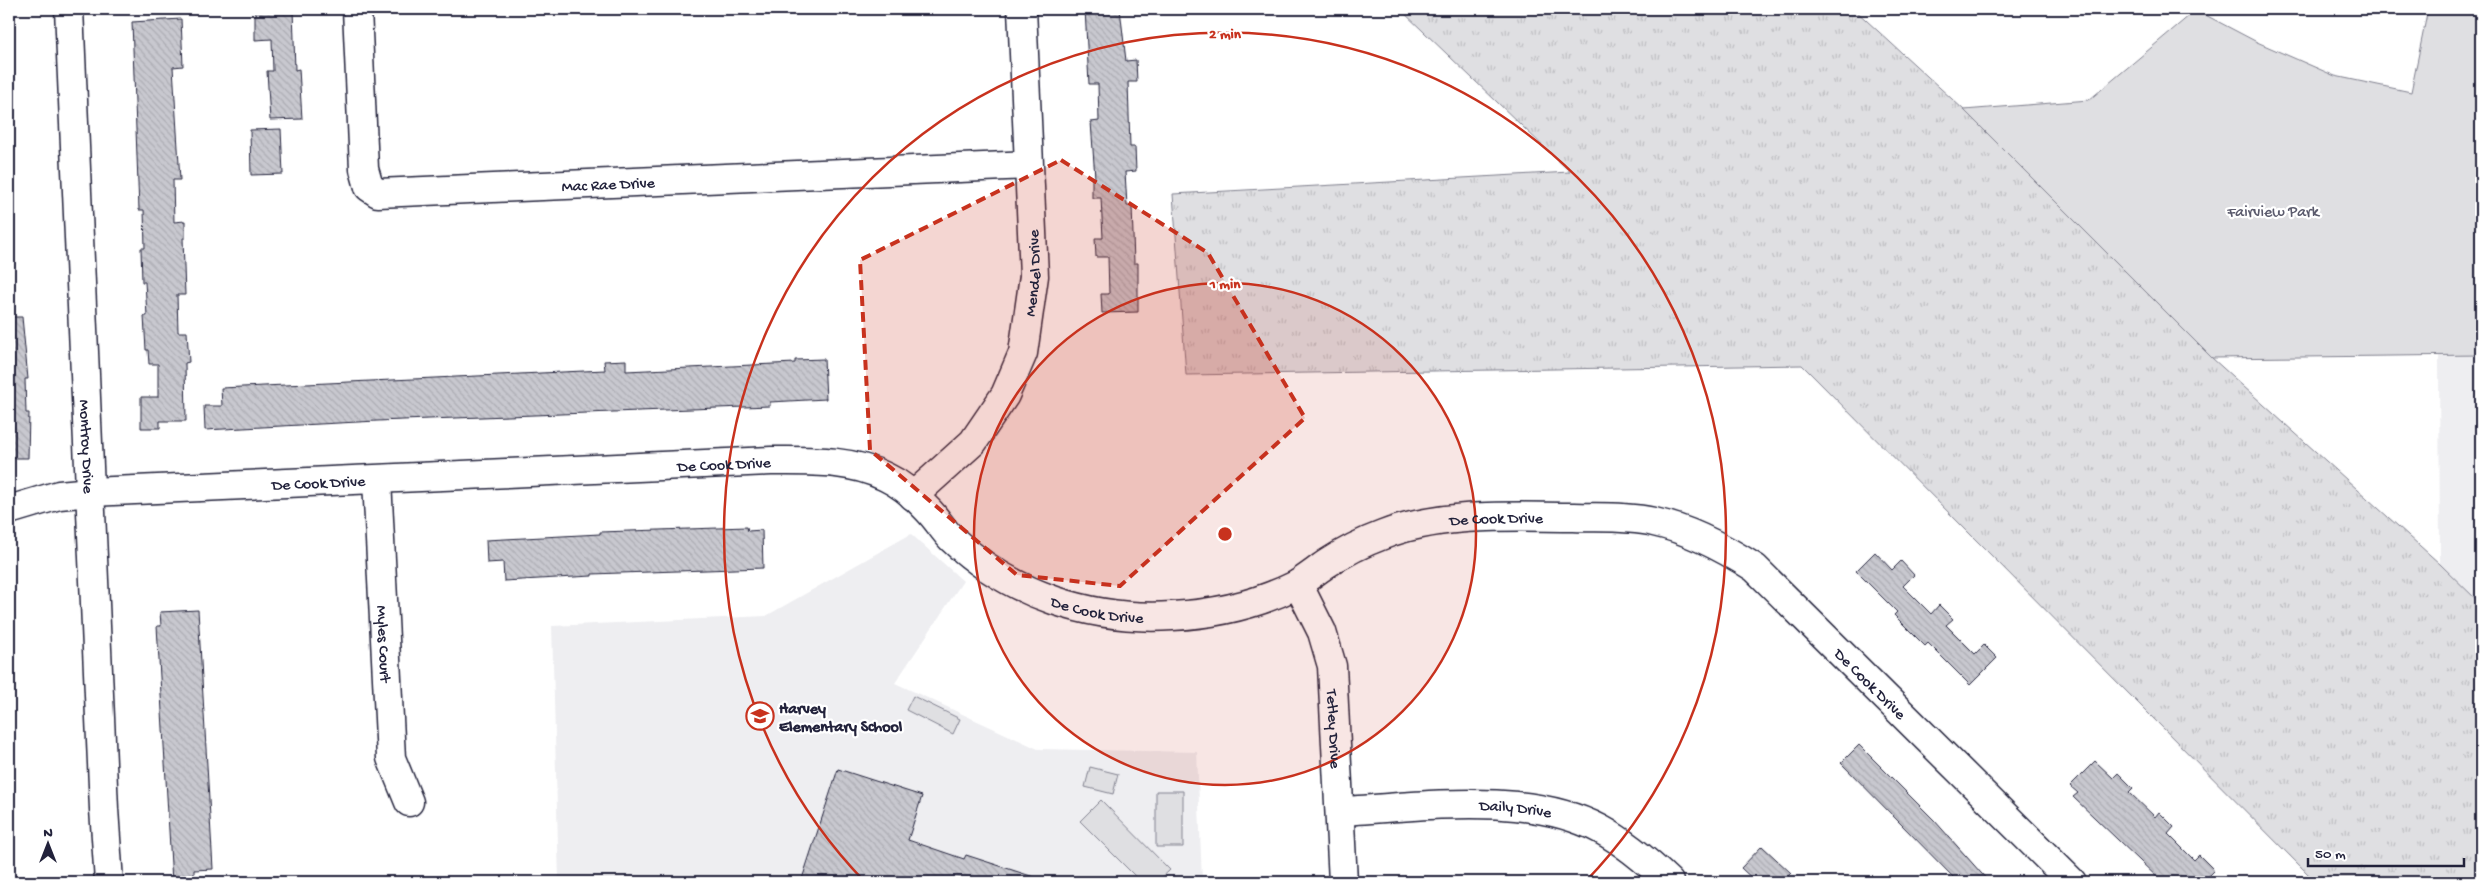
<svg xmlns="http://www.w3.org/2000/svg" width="2490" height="891" viewBox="0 0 2490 891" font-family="'Gochi Hand',sans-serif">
	<defs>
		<pattern id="grass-tufts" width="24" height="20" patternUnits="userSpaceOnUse" patternTransform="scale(1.25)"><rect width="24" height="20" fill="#dfdfe2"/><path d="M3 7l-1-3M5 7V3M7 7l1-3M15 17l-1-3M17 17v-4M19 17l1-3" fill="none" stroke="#bfbfc3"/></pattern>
		<pattern id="building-back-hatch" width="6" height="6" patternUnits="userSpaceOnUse" patternTransform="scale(1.25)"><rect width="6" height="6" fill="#c8c8cf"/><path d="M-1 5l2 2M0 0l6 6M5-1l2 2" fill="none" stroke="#acacb3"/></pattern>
	</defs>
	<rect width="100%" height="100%" fill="#fff"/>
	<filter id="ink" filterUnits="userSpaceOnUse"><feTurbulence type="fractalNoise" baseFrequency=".02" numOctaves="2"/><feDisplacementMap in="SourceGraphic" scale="10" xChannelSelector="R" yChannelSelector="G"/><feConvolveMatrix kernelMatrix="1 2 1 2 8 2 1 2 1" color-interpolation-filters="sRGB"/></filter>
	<g filter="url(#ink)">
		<!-- built -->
		<path fill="#eeeef1" d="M2481 355V604L2440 564 2439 356Z
			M911 534 963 581 895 683 1038 749 1197 752 1202 882H559L552 626 766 616Z"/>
		<!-- grass -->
		<path fill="url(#grass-tufts)" stroke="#80808e" d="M1400 9H1854L1964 110 2212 358 2440 564 2481 604V882H2316L1802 365 1186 375 1173 194 1570 172Z"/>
		<!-- green -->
		<path fill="#dfdfe2" stroke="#80808e" d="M2428 9H2481V355L2212 358 1964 110 2089 100 2196 10 2257 42 2335 76 2411 92Z
			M913 696 960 719 953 734 906 710Z
			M1090 767 1118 774 1113 794 1085 787Z
			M1156 791H1183V847H1156Z
			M1101 800 1170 870 1157 882H1141L1080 821Z"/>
		<!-- building -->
		<path fill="url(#building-back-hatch)" stroke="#22223b" d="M293 9 295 70 299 69 302 119 270 120 267 71H273L272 39 255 40V10Z
			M1085 9H1120L1126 61 1136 60 1137 82H1128L1130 147H1135L1136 171 1125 172 1127 206H1132L1134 263H1138V312L1102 313 1101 294H1109L1108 257H1096L1095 238H1103L1101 198H1092V178H1095L1091 122 1099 121 1098 84H1089Z
			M181 19 183 66 173 67 180 180H173L174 222 185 221V238H183L185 295H177L178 332H187L189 362 185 363 186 421H160V428H141V397H158V364H149L148 350H146L144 316H147L145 282H142L141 248H145L144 210H139L132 22Z
			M281 129 283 174 251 175 250 130Z
			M9 317H22L28 379H25L26 413H29L28 458H9Z
			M824 359 826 399 770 402V406L377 421 205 430 204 406H222L221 388 605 370 604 361 626 360V371L795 363V360Z
			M747 527 748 531 762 530 763 568 592 574V576L504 581 503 562 487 563 486 540 600 534V532Z
			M1875 552 1892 570 1901 561 1914 575 1903 586 1931 614 1939 605 1953 619 1946 625 1975 654 1984 645 1997 658 1970 685 1928 643 1925 646 1894 615 1897 612 1856 571Z
			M198 610 213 869 194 870V882H172L157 626H161L160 612Z
			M1859 745 1934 820 1989 882H1958L1841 763Z
			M2095 761 2113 778 2118 773 2133 788 2129 792 2155 817 2159 812 2174 827 2168 834 2194 860 2199 855 2214 870 2202 882H2162L2073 797 2078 793 2070 786Z
			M838 769 922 796 908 840 964 859 966 855 1040 879 1039 882H801Z
			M1762 846 1791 873 1782 882H1756L1741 868Z"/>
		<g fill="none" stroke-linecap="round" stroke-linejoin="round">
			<!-- minor casing -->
			<g stroke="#22223b" stroke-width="31">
				<g id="minor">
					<path id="s1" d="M69 9 104 809 109 882"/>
					<path id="s2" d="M357 9 364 169 369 187 378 193 1028 165"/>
					<path id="s3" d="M377 480 391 758 409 802"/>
					<path id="s4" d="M913 496 973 442 1005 395 1023 353 1034 276 1022 9"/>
					<path id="s5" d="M9 510 59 495 91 492 771 461C809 461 851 459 886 477 901 484 917 498 928 510 937 519 943 530 952 539 1011 595 1092 621 1172 616 1216 614 1256 605 1296 585 1306 579 1316 571 1326 564 1344 552 1364 542 1383 535 1442 512 1512 517 1574 517 1600 518 1628 516 1654 522 1691 530 1724 548 1755 568L2072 882"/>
					<path id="s6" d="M1298 584 1322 632 1332 666 1343 882"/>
					<path id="s7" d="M1341 811C1421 807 1526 790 1600 829 1626 843 1648 862 1669 882"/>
				</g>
			</g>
			<!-- minor -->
			<use href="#minor" stroke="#fff" stroke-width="28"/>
		</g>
	</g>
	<!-- marked area -->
	<path fill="#c8321e" fill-opacity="0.2" stroke="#c8321e" stroke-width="4" stroke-dasharray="10 6" stroke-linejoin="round" d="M1061 160 1208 253 1305 418 1120 586 1017 575 870 450 860 260Z"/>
	<!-- distance rings -->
	<circle cx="1225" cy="534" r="251" fill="#c8321e" fill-opacity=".12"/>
	<g fill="none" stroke="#c8321e" stroke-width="2.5">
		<circle cx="1225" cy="534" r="251"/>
		<path d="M865 882A501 501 0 1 1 1585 882"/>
	</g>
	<!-- icons -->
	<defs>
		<g id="school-ring" transform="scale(1.4375)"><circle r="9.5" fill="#fff" stroke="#c8321e" stroke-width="1.5"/><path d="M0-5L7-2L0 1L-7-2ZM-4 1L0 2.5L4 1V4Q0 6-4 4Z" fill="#c8321e"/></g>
	</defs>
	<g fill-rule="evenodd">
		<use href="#school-ring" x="760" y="716"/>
	</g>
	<g text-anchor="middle" stroke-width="4.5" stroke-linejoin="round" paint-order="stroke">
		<!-- street labels -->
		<g font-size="16" fill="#22223b" stroke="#fff">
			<text dy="6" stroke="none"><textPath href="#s2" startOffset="420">Mac Rae Drive</textPath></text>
			<text dy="6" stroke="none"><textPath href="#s4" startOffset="264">Mendel Drive</textPath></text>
			<text dy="6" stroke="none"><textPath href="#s1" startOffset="438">Montroy Drive</textPath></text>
			<text dy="6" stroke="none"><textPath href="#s5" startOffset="718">De Cook Drive</textPath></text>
			<text dy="6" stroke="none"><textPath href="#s5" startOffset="312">De Cook Drive</textPath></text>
			<text dy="6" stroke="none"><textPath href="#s5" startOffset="1558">De Cook Drive</textPath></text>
			<text dy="6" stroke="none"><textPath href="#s5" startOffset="1138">De Cook Drive</textPath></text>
			<text dy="6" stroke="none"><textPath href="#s3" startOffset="164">Myles Court</textPath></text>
			<text dy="6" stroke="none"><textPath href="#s5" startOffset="1991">De Cook Drive</textPath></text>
			<text dy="6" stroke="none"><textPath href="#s6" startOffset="152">Tetley Drive</textPath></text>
			<text dy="6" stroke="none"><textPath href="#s7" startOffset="175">Daily Drive</textPath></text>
		</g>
		<!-- park labels -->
		<g font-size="16" fill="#5b5b6d" stroke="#fff">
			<text x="2273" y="216">Fairview Park</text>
		</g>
		<!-- poi labels -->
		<g font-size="16" font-weight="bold" fill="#22223b" stroke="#fff" text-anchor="start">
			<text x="779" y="713">Harvey<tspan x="779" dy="18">Elementary School</tspan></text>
		</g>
	</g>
	<circle cx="1225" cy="534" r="8" fill="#c8321e" stroke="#fff" stroke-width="2.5"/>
	<g font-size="15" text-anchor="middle" font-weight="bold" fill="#c8321e" stroke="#fff" stroke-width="4.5" stroke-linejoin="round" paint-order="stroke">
		<text x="1225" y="38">2 min</text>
		<text x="1225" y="288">1 min</text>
	</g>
	<!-- margin -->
	<rect width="2490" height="891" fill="none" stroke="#fff" stroke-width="30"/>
	<rect x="15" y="15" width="2460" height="861" fill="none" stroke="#22223b" stroke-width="2" filter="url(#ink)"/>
	<!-- north arrow -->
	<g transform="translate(48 844)" stroke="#ffffff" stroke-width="4" paint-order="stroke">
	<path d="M0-4L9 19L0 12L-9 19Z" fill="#22223b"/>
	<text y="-8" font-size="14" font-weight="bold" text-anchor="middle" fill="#22223b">N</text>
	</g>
	<!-- scale -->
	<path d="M2308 858v8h156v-8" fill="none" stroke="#22223b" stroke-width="2.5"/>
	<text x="2315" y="858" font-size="15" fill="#22223b" stroke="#ffffff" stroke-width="4" paint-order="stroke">50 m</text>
</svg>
